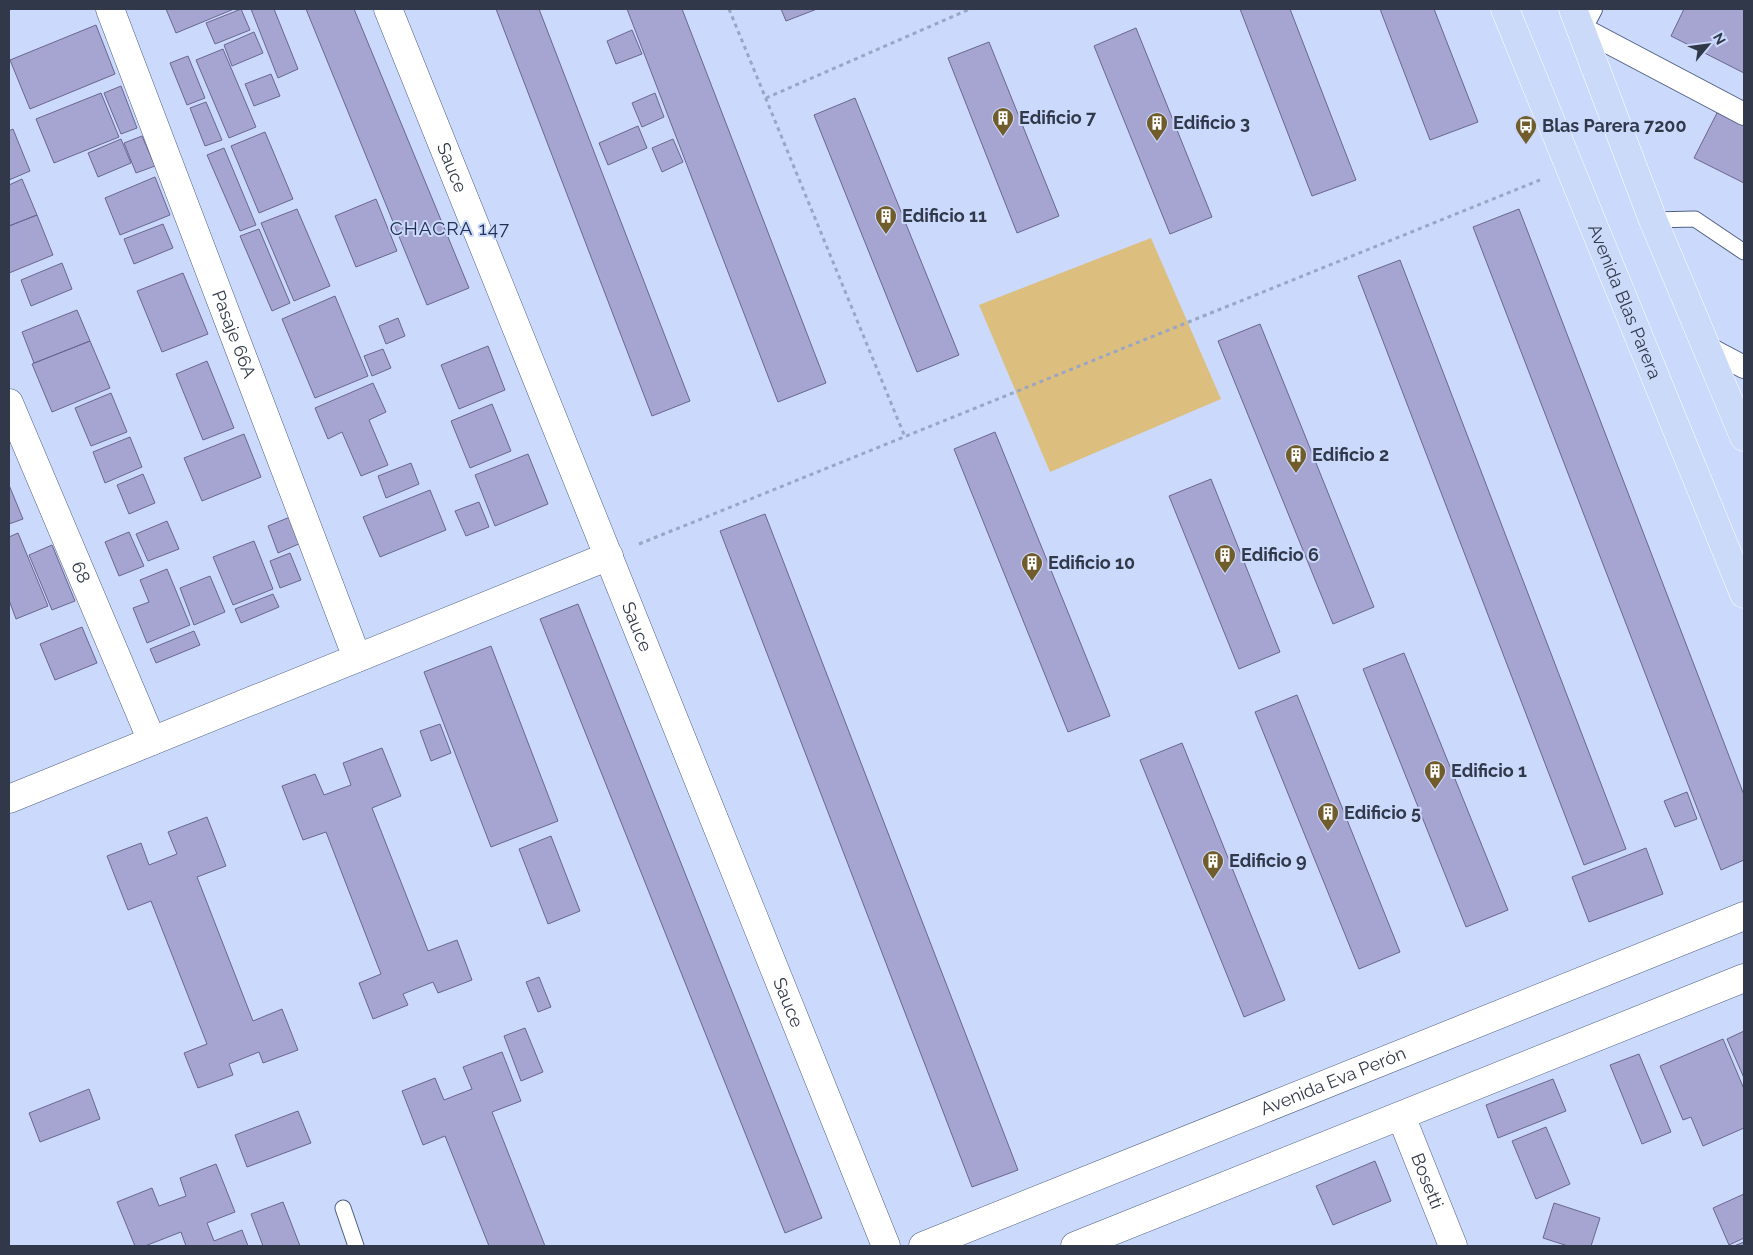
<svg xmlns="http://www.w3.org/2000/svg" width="1753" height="1255" viewBox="0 0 1753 1255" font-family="Raleway,sans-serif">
	<rect width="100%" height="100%" fill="#cad9fc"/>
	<!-- green -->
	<path fill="#dcbf7e" d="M1151 238 1221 399 1050 472 979 305Z"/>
	<!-- building -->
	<path fill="#a6a4d0" stroke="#6a6790" d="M166 9H234L176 33Z
		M241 9 250 30 215 44 206 23Z
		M251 9H274L298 69 278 78Z
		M306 9H354L469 288 427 305Z
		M496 9H539L690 401 652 416Z
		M627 9H682L826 383 778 402Z
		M781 9H817L786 21Z
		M1240 9H1290L1356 180 1312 196Z
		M1380 9H1434L1478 122 1430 140Z
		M1684 9H1744V73L1671 36Z
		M96 25 115 74 30 109 10 60Z
		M1136 28 1212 217 1170 234 1094 46Z
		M632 30 642 54 616 64 607 41Z
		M254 32 263 53 232 66 224 45Z
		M989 42 1059 216 1017 233 948 58Z
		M223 49 256 127 229 138 196 60Z
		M188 56 205 98 187 105 170 63Z
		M271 74 280 96 254 106 245 84Z
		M121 86 137 128 121 134 104 93Z
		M101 93 119 137 54 163 36 119Z
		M655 93 664 117 642 127 632 103Z
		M855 98 959 355 917 372 814 115Z
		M206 102 222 140 205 146 190 108Z
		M1718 111 1744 124V183L1694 158Z
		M638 126 647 148 608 165 599 143Z
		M13 129 30 171 9 180V131Z
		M265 132 293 199 259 213 231 146Z
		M142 136 155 166 136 173 124 143Z
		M121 139 131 163 98 177 88 153Z
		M673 139 683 162 662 172 652 148Z
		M224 148 256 225 240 231 207 155Z
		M155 177 170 215 120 235 105 198Z
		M22 179 37 215 9 226V185Z
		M376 199 397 251 356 267 335 216Z
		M297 209 330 286 294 301 261 223Z
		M1519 209 1744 795V860L1721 870 1473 227Z
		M37 215 53 255 9 273V226Z
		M163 224 173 248 134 264 124 239Z
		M259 229 290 303 272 311 240 236Z
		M1400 260 1626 849 1584 865 1358 276Z
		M62 263 72 289 31 306 21 280Z
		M183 273 208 334 162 352 137 291Z
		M335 296 368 376 315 398 282 319Z
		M77 310 90 341 34 363 22 332Z
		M398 318 405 336 386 344 379 326Z
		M1260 324 1374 607 1333 624 1218 341Z
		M90 341 110 388 52 412 32 364Z
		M488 346 505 390 459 409 441 365Z
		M383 349 391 368 372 376 364 356Z
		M207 361 234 428 203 440 176 374Z
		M373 383 386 412 369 420 388 465 361 476 342 432 328 439 315 408Z
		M111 393 127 432 91 446 75 408Z
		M492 404 511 451 470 468 451 421Z
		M995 432 1110 716 1068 732 954 449Z
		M244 434 261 477 202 501 184 458Z
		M130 437 142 467 105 483 93 452Z
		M528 454 548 504 495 526 475 475Z
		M411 463 419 484 386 498 378 476Z
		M143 474 155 503 129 514 117 485Z
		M1211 479 1280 652 1239 669 1169 496Z
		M9 485 23 519 9 524Z
		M430 490 446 530 380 557 363 517Z
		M479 502 489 527 466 536 455 511Z
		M765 514 1018 1170 972 1187 720 531Z
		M290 517 301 543 278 553 268 526Z
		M167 521 179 549 148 561 136 534Z
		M129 532 144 566 119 576 105 542Z
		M18 533 48 606 16 619 9 600V537Z
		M254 541 273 589 233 605 213 557Z
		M52 545 75 601 52 610 29 555Z
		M290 553 301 580 280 588 270 561Z
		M167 569 190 625 147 643 133 608 149 602 140 580Z
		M210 576 225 612 194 625 180 588Z
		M273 594 279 607 241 623 235 609Z
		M578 604 822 1218 785 1233 540 619Z
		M82 627 97 663 55 680 40 644Z
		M194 631 200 645 156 663 150 649Z
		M491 646 558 821 491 847 424 672Z
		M1404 653 1508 910 1466 927 1363 669Z
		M1297 695 1400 952 1359 969 1255 712Z
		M440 724 451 753 431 761 420 731Z
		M1182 743 1285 1000 1244 1017 1140 760Z
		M382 748 401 796 372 808 428 951 457 940 472 980 438 993 433 982 403 994 408 1005 373 1019 359 983 381 974 326 832 303 840 282 786 315 774 324 795 351 785 343 763Z
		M1687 792 1697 819 1675 827 1664 801Z
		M207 817 226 866 197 877 253 1021 282 1009 298 1050 263 1063 259 1052 229 1064 233 1075 198 1088 184 1053 207 1044 151 901 128 910 107 856 141 843 149 865 177 854 168 832Z
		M551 836 580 911 548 924 519 849Z
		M1646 848 1663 894 1589 922 1572 877Z
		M539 977 551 1007 538 1012 526 982Z
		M525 1028 543 1072 521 1081 504 1036Z
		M1744 1031V1078L1727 1039Z
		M1723 1039 1744 1089V1128L1703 1146 1691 1117 1683 1120 1660 1066Z
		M502 1052 521 1101 492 1112 545 1246H489L445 1136 423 1145 402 1091 435 1078 444 1100 472 1089 463 1067Z
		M1639 1054 1671 1132 1642 1144 1610 1065Z
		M1553 1079 1566 1111 1498 1138 1486 1105Z
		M89 1089 100 1119 40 1142 29 1113Z
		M298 1111 311 1143 247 1167 235 1135Z
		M1546 1127 1570 1184 1536 1199 1512 1141Z
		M1375 1161 1391 1201 1333 1225 1316 1186Z
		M216 1164 235 1212 207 1223 214 1241 242 1230 248 1246H186L181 1232 145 1246H135L117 1202 152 1188 159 1206 186 1196 180 1178Z
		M1744 1194V1238L1729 1245 1713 1208Z
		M283 1202 300 1246H263L251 1214Z
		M1554 1203 1600 1218 1591 1246H1568L1543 1238Z
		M1744 1242V1246H1734Z"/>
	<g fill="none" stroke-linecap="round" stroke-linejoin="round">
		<!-- service casing -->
		<g stroke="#506085" stroke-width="17">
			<path id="service" d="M1653 220 1695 219 1744 252
				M343 1208 356 1246"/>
		</g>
		<!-- pedestrian casing -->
		<g stroke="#506085" stroke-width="24">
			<path id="pedestrian" d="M1591 9 1581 28 1744 114
				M1708 348 1744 367"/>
		</g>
		<!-- minor casing -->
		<g stroke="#506085" stroke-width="29">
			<g id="minor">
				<path id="s1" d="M110 9 357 658"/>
				<path id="s2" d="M388 9 886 1246"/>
				<path id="s3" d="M9 403 152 741"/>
				<path d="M9 799 609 556"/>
				<path id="s4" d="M1401 1116 1453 1246"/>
			</g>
		</g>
		<!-- tertiary casing -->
		<g stroke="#506085" stroke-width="29">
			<g id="tertiary">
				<path id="s5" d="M923 1246 1744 916"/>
				<path d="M1075 1246 1744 978"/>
			</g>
		</g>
		<!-- primary casing -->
		<g stroke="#fff" stroke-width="29">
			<g id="primary">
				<path id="s6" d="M1505 9 1744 594"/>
				<path d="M1573 9 1653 220 1744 437"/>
			</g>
		</g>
		<!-- path -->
		<path stroke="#9aa6c3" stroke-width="3" stroke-dasharray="4 4" stroke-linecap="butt" d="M729 9 905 437
			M766 98 970 9
			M639 544 1540 180"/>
		<!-- service -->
		<use href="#service" stroke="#fff" stroke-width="15"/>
		<!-- pedestrian -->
		<use href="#pedestrian" stroke="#fff" stroke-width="22"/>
		<!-- minor -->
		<use href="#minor" stroke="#fff" stroke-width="28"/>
		<!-- tertiary -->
		<use href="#tertiary" stroke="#fff" stroke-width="28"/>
		<!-- primary -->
		<use href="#primary" stroke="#ccdafa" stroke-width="28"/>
	</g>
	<!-- icons -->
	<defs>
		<g id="building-pin" transform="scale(1.125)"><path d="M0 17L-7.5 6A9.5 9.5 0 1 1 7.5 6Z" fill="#715d2c" stroke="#cad9fc"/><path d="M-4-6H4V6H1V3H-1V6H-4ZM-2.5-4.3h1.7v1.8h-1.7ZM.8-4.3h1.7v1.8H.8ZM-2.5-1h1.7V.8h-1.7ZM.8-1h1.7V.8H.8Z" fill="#fff"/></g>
		<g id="bus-pin" transform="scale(1.125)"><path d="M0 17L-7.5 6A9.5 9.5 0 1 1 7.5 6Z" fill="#715d2c" stroke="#cad9fc"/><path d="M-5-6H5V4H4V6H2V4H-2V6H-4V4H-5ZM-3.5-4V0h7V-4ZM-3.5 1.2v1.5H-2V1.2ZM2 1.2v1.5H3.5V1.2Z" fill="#fff"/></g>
	</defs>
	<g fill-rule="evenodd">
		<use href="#building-pin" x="1003" y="118"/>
		<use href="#building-pin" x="1157" y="123"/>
		<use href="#bus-pin" x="1526" y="126"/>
		<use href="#building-pin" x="886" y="216"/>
		<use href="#building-pin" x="1296" y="455"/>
		<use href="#building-pin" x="1225" y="555"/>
		<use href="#building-pin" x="1032" y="563"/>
		<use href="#building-pin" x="1435" y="771"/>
		<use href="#building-pin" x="1328" y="813"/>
		<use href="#building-pin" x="1213" y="861"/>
	</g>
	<g text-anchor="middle" stroke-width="4" stroke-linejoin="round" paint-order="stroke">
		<!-- poi labels -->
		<g font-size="18" font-weight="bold" fill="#313849" stroke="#cad9fc" text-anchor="start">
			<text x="1019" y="124">Edificio 7</text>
			<text x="1173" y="129">Edificio 3</text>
			<text x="1542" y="132">Blas Parera 7200</text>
			<text x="902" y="222">Edificio 11</text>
			<text x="1312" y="461">Edificio 2</text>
			<text x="1241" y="561">Edificio 6</text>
			<text x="1048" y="569">Edificio 10</text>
			<text x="1451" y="777">Edificio 1</text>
			<text x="1344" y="819">Edificio 5</text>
			<text x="1229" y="867">Edificio 9</text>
		</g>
		<!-- street labels -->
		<g font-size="18" fill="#313849" stroke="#cad9fc">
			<text dy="6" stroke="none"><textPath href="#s2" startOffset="171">Sauce</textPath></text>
			<text dy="6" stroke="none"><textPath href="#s6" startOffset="316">Avenida Blas Parera</textPath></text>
			<text dy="6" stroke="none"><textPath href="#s1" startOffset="348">Pasaje 66A</textPath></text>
			<text dy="6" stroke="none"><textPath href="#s3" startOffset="184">68</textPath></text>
			<text dy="6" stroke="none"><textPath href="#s2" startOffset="666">Sauce</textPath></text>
			<text dy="6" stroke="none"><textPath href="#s2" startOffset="1071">Sauce</textPath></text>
			<text dy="6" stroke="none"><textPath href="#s5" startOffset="442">Avenida Eva Perón</textPath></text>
			<text dy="6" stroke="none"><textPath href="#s4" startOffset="70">Bosetti</textPath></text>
		</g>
		<!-- neighbourhood labels -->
		<g font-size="19" letter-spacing="1" fill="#222f51" stroke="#cad9fc">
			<text x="450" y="235">CHACRA 147</text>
		</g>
	</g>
	<!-- border -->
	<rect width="1753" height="1255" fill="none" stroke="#313849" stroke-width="20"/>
	<!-- north arrow -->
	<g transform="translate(1708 45) rotate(61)" stroke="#cad9fc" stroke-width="4" paint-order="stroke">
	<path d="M0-4L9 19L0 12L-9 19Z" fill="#313849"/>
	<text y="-8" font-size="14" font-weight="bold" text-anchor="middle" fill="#313849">N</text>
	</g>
</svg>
